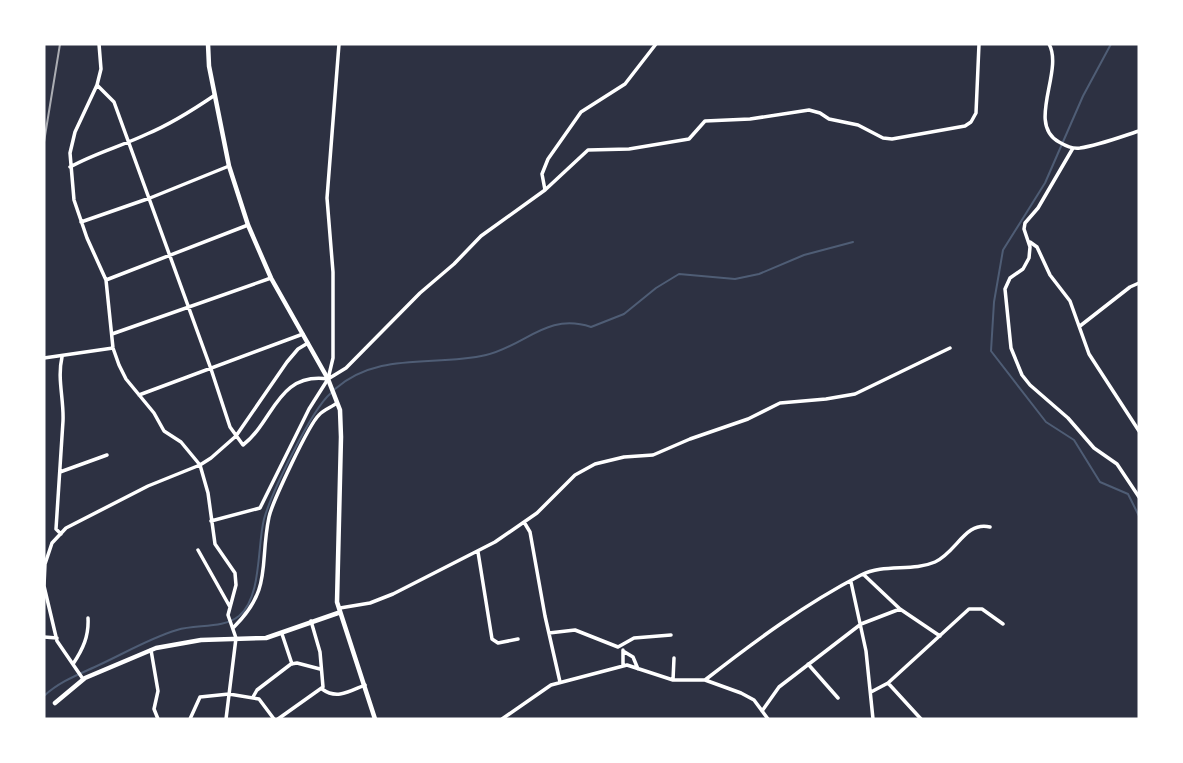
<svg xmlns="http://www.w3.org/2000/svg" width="1183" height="763" viewBox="0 0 1183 763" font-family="Cabin,sans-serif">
	<rect width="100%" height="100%" fill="#2d3142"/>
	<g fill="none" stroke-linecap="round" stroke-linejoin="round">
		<!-- stream -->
		<path stroke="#4f5d75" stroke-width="2" d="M1111 44 1083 96 1045 183 1003 250 994 302 991 351 1046 422 1074 440 1100 482 1128 494 1139 516
			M335 389C379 351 434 367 486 355 525 346 547 312 591 327L624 314 656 288 679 274 735 279 759 274 804 255 853 242
			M44 696C60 681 80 674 99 665 125 653 150 638 177 630 196 624 223 629 239 616 262 597 257 546 264 519 272 492 311 410 331 393"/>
		<!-- minor -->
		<path stroke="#fff" stroke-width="3.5" d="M99 44 101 69 97 85 75 132 70 153 74 200 87 238 106 280 113 348 119 365 126 379 154 413 164 431 181 442 200 465 208 493 215 544 235 573 236 585 228 615 236 638 226 719
			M1049 44C1064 71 1026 124 1059 142 1066 146 1072 149 1080 148 1100 145 1120 137 1139 131
			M97 85 114 102 211 369 230 427 243 445C274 421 277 372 328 379L333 358V272L327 198 339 44
			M1073 148 1038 208 1025 223 1024 229 1030 247 1029 258 1023 269 1010 278 1005 289 1011 348 1022 375 1030 385 1068 418 1094 448 1117 464 1139 497
			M70 167C95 153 122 146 147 134 171 124 193 110 215 95
			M545 190 542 174 548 159 581 112 625 84 656 44
			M81 222 150 198 229 166
			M1030 242 1037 247 1050 275 1070 301 1089 354 1139 431
			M106 280 248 225
			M1080 326 1130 287 1139 283
			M112 334 271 278
			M44 358 113 348
			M139 395 303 334
			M60 472 107 455
			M211 521 260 508 309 409 328 379 346 368 420 293 454 264 481 236 545 190 588 150 629 149 689 139 705 121 750 119 809 110 820 113 829 119 858 125 883 138 892 139 965 126 971 122 976 113 979 44
			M524 522 530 532 545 616 560 682
			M61 534 56 529 63 421C64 399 57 379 62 357
			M198 550 230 607
			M478 552 492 639 498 643 518 639
			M863 574 900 609 940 636
			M851 582 866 651 873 719
			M340 608 370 603 393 594 495 542 537 513 575 475 595 464 624 457 653 455 690 439 748 419 780 403 826 399 855 394 950 348
			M234 627C273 588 259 565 269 517 272 503 309 424 319 415 323 410 332 407 337 403
			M549 633 575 630 618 647 634 638 671 635
			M282 634 292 664
			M44 637 57 638
			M151 650 158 691 154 709 158 719
			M623 651 633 657 638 669
			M73 664C83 649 89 636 88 618
			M808 664 838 698
			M623 666V650
			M83 679 57 641 44 586 45 564 52 543 66 528 148 486 200 465 211 458 236 436 287 362 298 349 308 343
			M673 680 674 658
			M705 680C755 641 805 604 861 575 884 563 912 572 935 562 957 552 965 521 990 527
			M888 683 921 719
			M322 689C337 700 350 691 365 685
			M871 692 888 683 969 609H982L1003 624
			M253 697 257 690 291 664 297 663 320 669
			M762 711 779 687 861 624 900 609
			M190 719 200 697 229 694 259 699 274 719
			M278 719 323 687 320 652 311 621
			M502 719 551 685 627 665 673 680H705L741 693 754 700 768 719"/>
		<!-- tertiary -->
		<path stroke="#fff" stroke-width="4.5" d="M208 44 209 66 229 166 248 225 271 278 328 379 340 410 341 437 337 602 375 719
			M55 703 85 678 156 648 201 640 266 638 338 613"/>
		<!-- rail -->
		<path stroke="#abadb3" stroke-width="2" d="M44 142 60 44"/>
	</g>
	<!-- border -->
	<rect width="1183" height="763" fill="none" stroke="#ffffff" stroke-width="91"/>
</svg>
